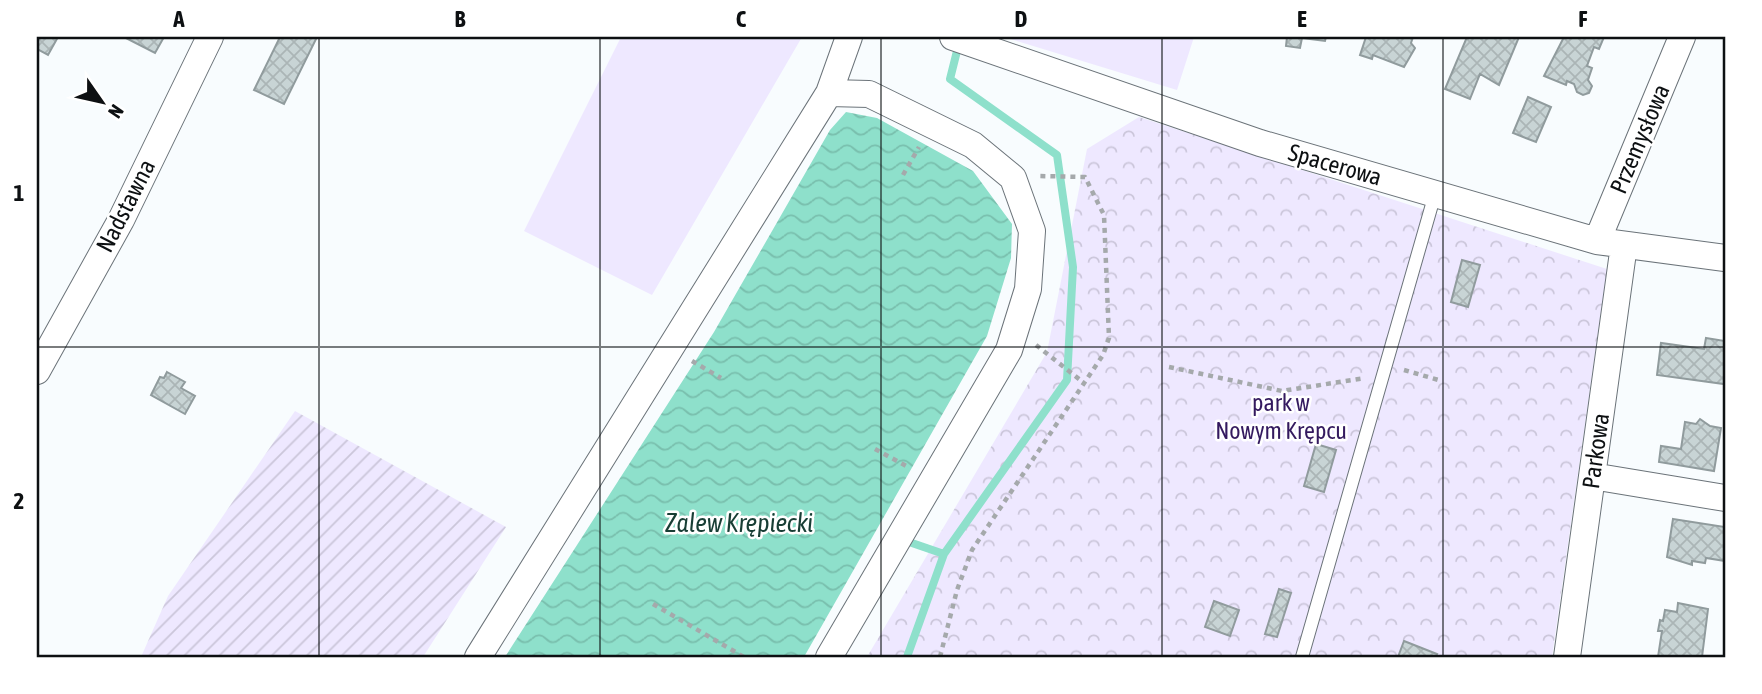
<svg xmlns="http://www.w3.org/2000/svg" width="1762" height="694" viewBox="0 0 1762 694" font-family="'Asap Condensed',sans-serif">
	<defs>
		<pattern id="forest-crowns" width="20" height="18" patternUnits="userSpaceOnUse" patternTransform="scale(1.75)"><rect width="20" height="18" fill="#eee8ff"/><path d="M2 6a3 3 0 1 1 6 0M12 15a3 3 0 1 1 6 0" fill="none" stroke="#cbc6da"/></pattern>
		<pattern id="garden-furrows" width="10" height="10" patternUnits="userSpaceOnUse" patternTransform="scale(1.75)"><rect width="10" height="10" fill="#eee8ff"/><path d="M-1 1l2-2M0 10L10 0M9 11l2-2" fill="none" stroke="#cbc6da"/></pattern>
		<pattern id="water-waves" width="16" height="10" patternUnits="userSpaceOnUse" patternTransform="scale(1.75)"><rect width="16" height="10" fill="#8ee0cb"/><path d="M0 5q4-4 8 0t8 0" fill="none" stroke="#79bfad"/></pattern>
		<pattern id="building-cross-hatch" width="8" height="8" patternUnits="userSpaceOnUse" patternTransform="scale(1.75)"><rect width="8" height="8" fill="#c8d4d5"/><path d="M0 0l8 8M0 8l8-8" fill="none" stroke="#abb5b6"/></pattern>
	</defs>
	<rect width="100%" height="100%" fill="#f8fcfe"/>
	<!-- grass -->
	<path fill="#eee8ff" d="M621 37H802L652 295 524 231Z
		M1004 37H1194L1177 90Z"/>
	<!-- forest -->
	<path fill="url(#forest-crowns)" d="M1139 117 1607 269 1552 657H867L1047 352 1087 149Z"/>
	<!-- garden -->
	<path fill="url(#garden-furrows)" d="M295 411 506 527 423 657H141L168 596Z"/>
	<!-- water -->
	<path fill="url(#water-waves)" d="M846 112 877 118 973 171 1012 224 1011 258 987 336 804 657H505L714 332 830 130Z"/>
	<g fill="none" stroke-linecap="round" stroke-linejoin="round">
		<!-- stream -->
		<path stroke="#8ee0cb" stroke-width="8" d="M909 542 944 554
			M907 657 944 554 1067 380 1073 267 1057 155 950 79 959 43"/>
	</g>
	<!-- building -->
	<path fill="url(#building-cross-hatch)" stroke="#909b9d" stroke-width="2" d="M37 37H58L48 55 37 49Z
		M124 37H164L155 53Z
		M280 37H317L284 104 254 90Z
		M1287 37H1326L1325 41 1302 38 1300 48 1286 46Z
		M1366 37H1413L1411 43 1415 48 1404 67 1373 55 1372 59 1360 55Z
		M1467 37H1519L1499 85 1480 74 1470 99 1445 89Z
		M1564 37H1604L1599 49 1594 47 1587 66 1592 68 1588 80 1592 86 1589 93 1583 95 1577 92 1574 84 1567 81 1566 85 1544 76Z
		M1528 97 1551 107 1536 142 1513 133Z
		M1462 260 1480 265 1468 307 1451 302Z
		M1706 338 1725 341 1724 384 1657 375 1661 343 1704 349Z
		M167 372 185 382 181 388 195 396 185 414 151 395 160 377 164 378Z
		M1700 419 1710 426 1721 428 1714 471 1659 462 1661 446 1681 449 1685 422 1696 424Z
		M1316 444 1336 450 1324 492 1304 486Z
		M1673 519 1725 527V561L1706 558 1705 563 1692 561V565L1667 557Z
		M1279 589 1291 593 1277 637 1265 634Z
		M1214 601 1239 610 1230 636 1205 627Z
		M1678 603 1708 609 1702 657H1658L1662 631H1658L1660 620 1663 621 1665 610 1677 612Z
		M1404 641 1437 654 1435 657H1398Z"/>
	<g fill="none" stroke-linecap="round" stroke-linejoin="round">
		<!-- lane casing -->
		<g stroke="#6b7379" stroke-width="14">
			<path id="lane" d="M1302 657 1435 194"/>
		</g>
		<!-- street casing -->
		<g stroke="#6b7379" stroke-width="28">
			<path id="street" d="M953 37 1260 143 1597 241 1725 258
				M1597 241 1682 37
				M37 371 121 220 210 37
				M1592 476 1725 498
				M478 657 829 93 849 37
				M829 657 1009 350 1028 289 1032 231 1013 178 973 145 869 94 829 93
				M1567 657 1624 245"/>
		</g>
		<!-- path -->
		<path stroke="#a5a9ab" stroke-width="4.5" stroke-dasharray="5 5" stroke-linecap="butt" d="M903 175 919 147
			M1036 345 1084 383
			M692 361 721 378
			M1169 367 1282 391 1365 378
			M1404 370 1442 381
			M875 449 910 468
			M653 604 744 657
			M940 657 957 590 972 550 1103 355 1109 338 1104 215 1085 177 1039 176"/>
		<!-- lane -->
		<use href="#lane" stroke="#fff" stroke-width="12"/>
		<!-- street -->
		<use href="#street" stroke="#fff" stroke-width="26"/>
	</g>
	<!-- grid -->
	<path fill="none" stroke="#0d1012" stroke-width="2" stroke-opacity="0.55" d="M319 37V657M600 37V657M881 37V657M1162 37V657M1443 37V657M37 347H1725"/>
	<g text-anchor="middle" stroke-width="5" stroke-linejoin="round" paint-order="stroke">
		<!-- street labels -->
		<g font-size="24" fill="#0d1012" stroke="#fff">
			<text transform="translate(1640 139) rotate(-67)" y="8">Przemysłowa</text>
			<text transform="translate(1335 165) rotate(16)" y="8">Spacerowa</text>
			<text transform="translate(126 206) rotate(-63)" y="8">Nadstawna</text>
			<text transform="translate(1596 451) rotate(-82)" y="8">Parkowa</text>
		</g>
		<!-- park labels -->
		<g font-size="24" fill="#341a5f" stroke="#fff">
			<text x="1281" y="411">park w<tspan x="1281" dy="28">Nowym Krępcu</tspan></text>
		</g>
		<!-- water labels -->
		<g font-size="26" font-style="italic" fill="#183e35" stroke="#fff">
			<text x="739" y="532">Zalew Krępiecki</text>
		</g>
	</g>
	<!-- border -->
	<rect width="1762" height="694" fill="none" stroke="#ffffff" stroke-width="77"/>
	<!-- north arrow -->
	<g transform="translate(102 102) rotate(124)" stroke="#ffffff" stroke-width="5" paint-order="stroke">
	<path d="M0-5L12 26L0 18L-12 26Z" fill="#0d1012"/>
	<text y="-10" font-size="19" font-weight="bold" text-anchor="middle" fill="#0d1012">N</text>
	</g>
	<rect x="38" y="38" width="1686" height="618" fill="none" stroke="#0d1012" stroke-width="2.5"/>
	<g font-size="23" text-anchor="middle" font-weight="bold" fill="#0d1012">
		<text x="179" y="27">A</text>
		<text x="460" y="27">B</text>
		<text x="741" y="27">C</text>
		<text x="1021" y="27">D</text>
		<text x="1302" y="27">E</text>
		<text x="1583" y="27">F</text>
		<text x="19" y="201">1</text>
		<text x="19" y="509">2</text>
	</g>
</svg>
